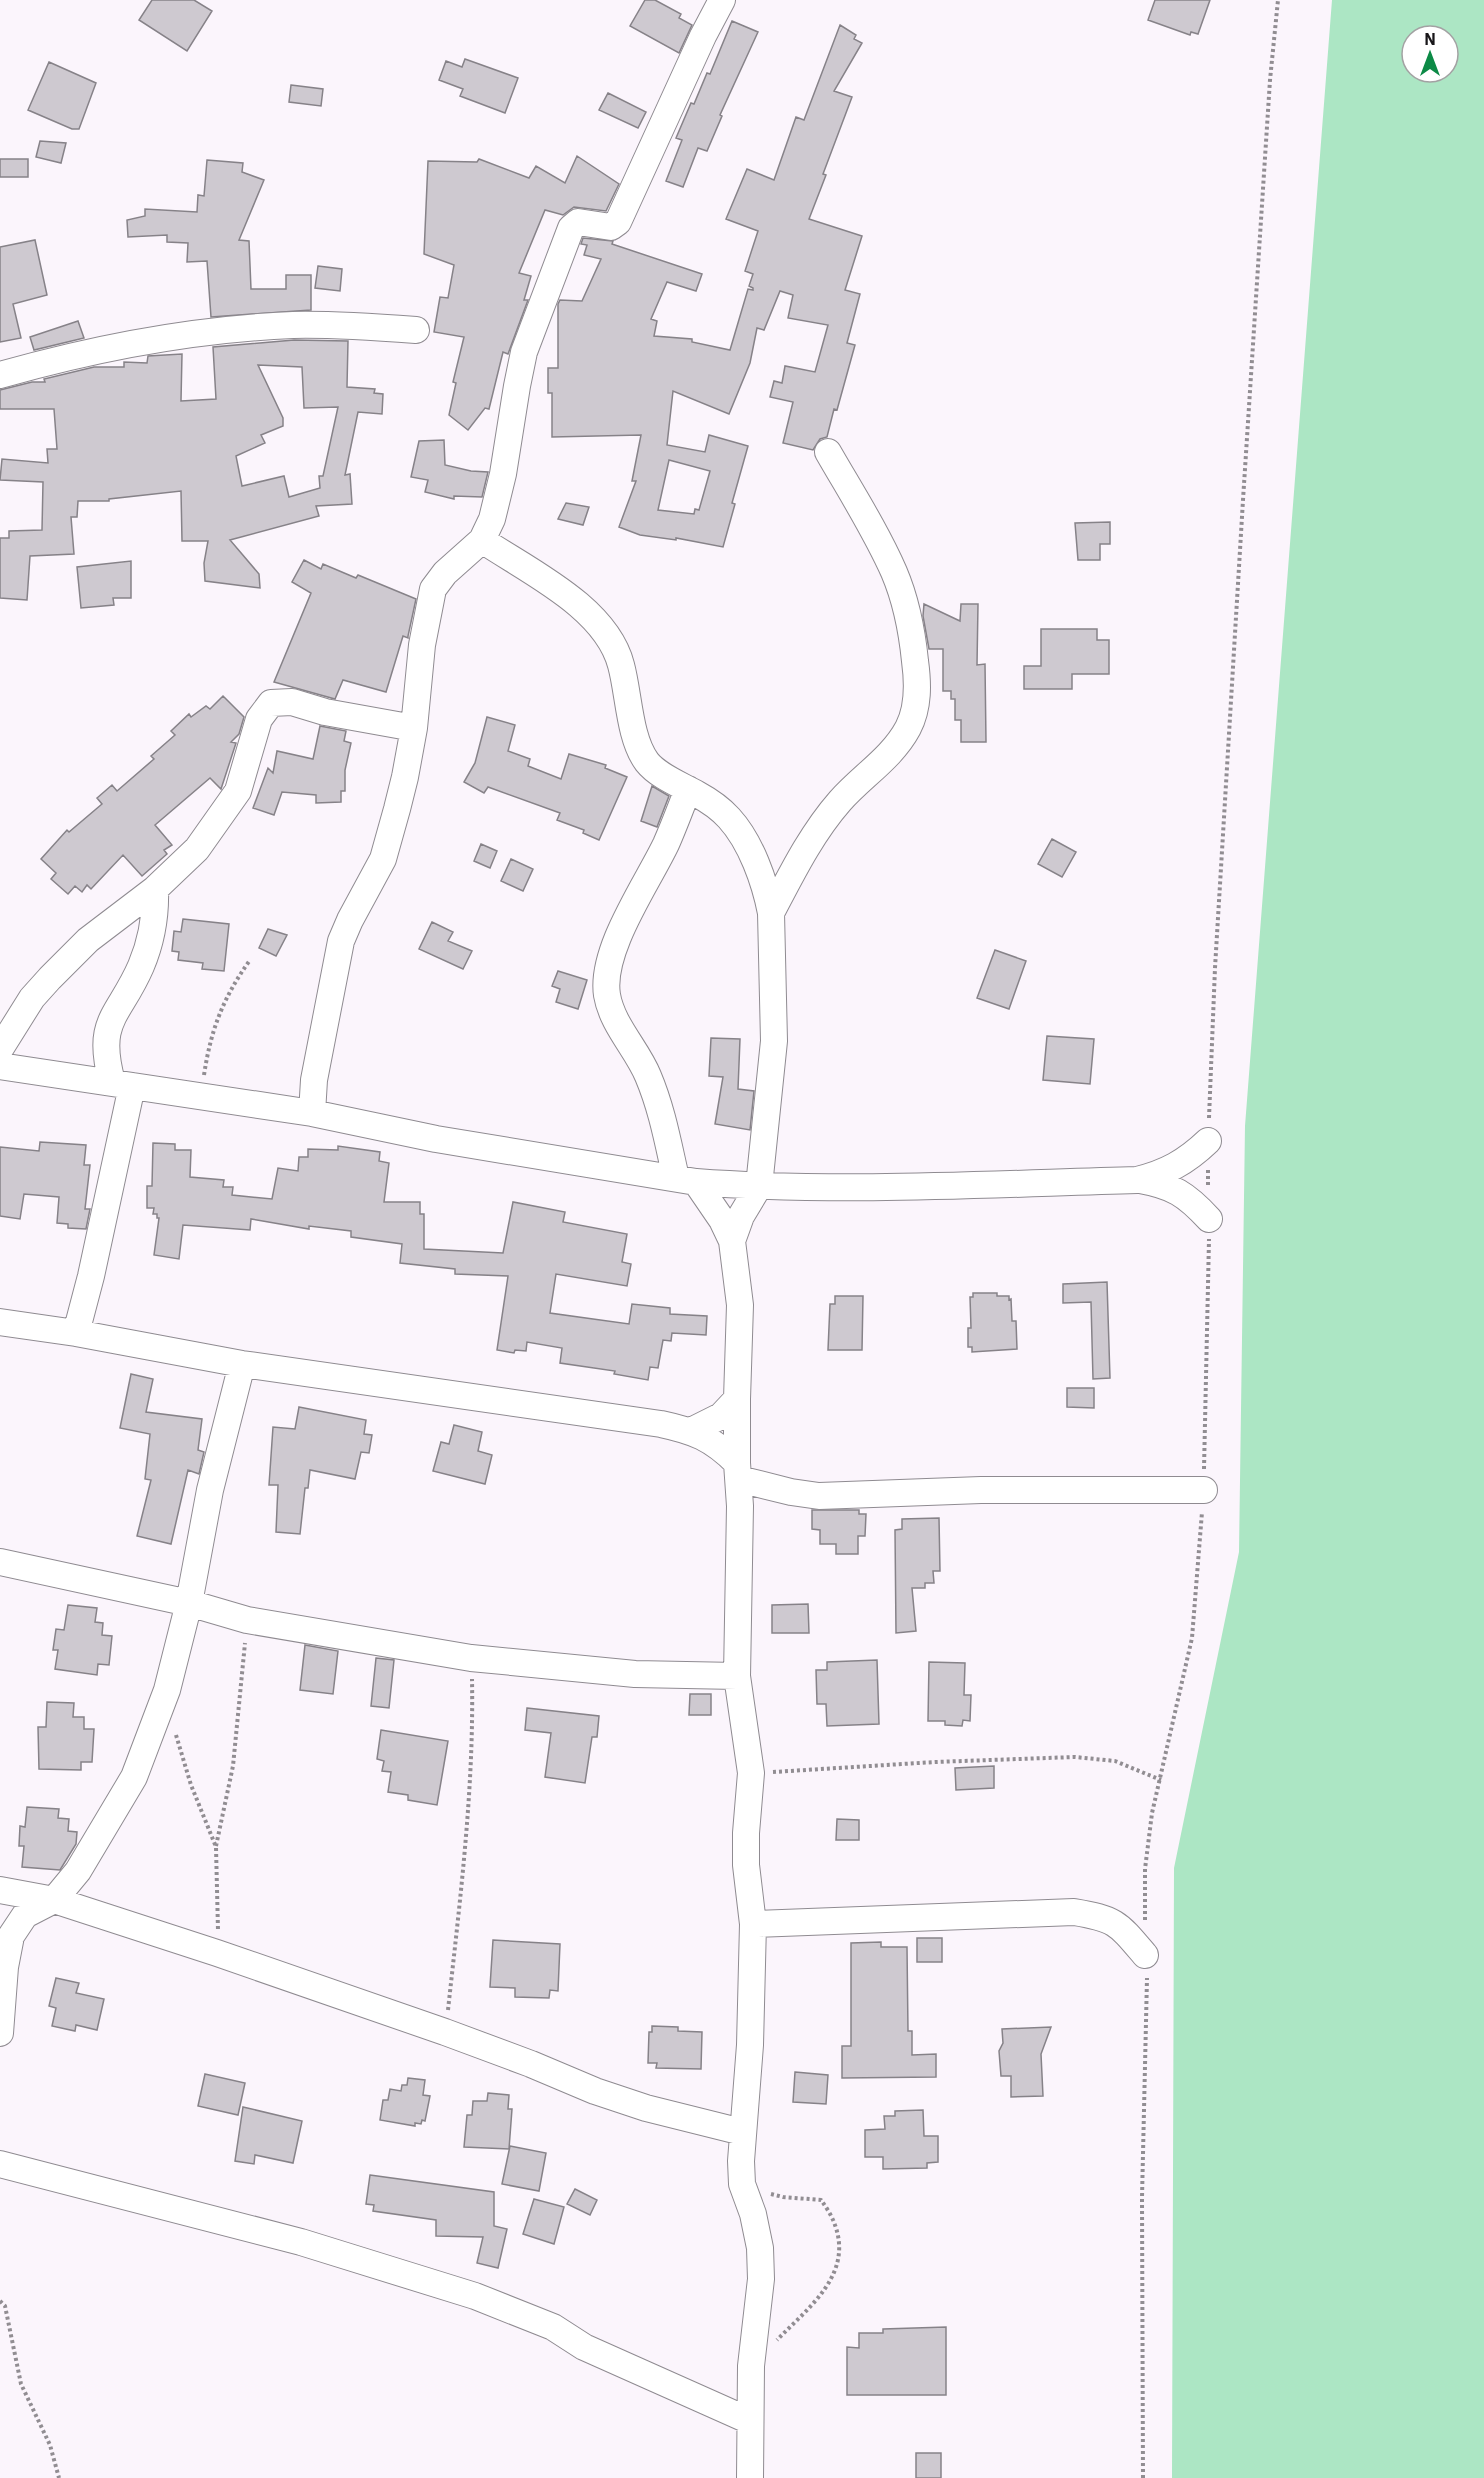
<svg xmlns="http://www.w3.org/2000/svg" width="1484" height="2478" viewBox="0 0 1484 2478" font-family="'IBM Plex Sans',sans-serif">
	<rect width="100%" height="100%" fill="#fbf5fc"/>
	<!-- green -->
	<path fill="#ace6c4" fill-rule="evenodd" d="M1332 0H1484V2478H1172L1174 1868 1239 1552 1245 1126ZM1412 36H1448V72H1412Z"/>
	<!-- building -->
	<path fill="#cec9d0" stroke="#868288" stroke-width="1.5" fill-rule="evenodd" d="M152 0H194L212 11 187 51 139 20Z
		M645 0H655L681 14 679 18 692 25 679 53 630 26Z
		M1155 0H1210L1198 34 1191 32 1190 35 1148 20Z
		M732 21 758 32 720 115 722 116 707 151 698 148 683 187 666 181 682 140 676 138 691 103 694 104 707 73 710 74Z
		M840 25 856 35 854 39 862 43 834 91 852 97 823 174 826 175 821 188 809 219 862 236 845 290 860 294 847 343 855 345 837 410 834 409 827 437 820 439 813 450 783 443 793 402 770 397 774 381 782 383 785 366 815 372 828 325 788 318 793 295 780 291 764 330 757 328 750 363 729 414 673 391 667 445 705 452 709 435 748 446 732 503 735 504 723 547 676 538V540L640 535 619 527 636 481H632L641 435 552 437V393H548V368H558V304L560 300 582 301 601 259 584 255 587 245 581 244 583 238 613 241 612 244 702 274 696 291 667 282 651 319 657 321 654 336 692 339V342L730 350 748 289 753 290V288L749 286 753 274 745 271 758 231 726 219 747 169 774 180 796 117 804 120ZM669 460 710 471 699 510 695 509 694 514 658 510Z
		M465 59 518 78 505 113 460 96 463 89 439 80 446 61 462 67Z
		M49 62 96 83 79 129H72L28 110Z
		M291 85 323 89 321 106 289 102Z
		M608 93 646 112 638 128 599 110Z
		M40 141 66 143 61 163 36 157Z
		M577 156 619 184 606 211 574 207 563 215 545 210 519 273 531 276 524 300H528L508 354 503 352 489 409 485 408 468 430 449 415 456 383 453 382 464 337 434 332 440 297 448 298 454 265 424 254 428 161 477 162 479 159 529 178 536 166 565 183Z
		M0 159H28V177H0Z
		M207 160 243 163 242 172 264 180 239 240 249 241 251 289H286V275H311V310L211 317 207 261 187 262 188 243 167 242V235L128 237 127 220 145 216V209L197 212 198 195 204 196Z
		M35 240 47 295 13 304 21 338 0 342V247Z
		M318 266 342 269 340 291 315 288Z
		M78 321 84 338 34 350 30 337Z
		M294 340 348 341 347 387 375 389 374 393 383 394 382 414 358 412 345 475 350 474 352 504 316 506 319 516 230 540 259 574 260 588 205 581 204 563 208 541H182L181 491 109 499V501H78L77 517H71L74 554 30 556 27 600 0 598V538H9V531L42 530 43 482 0 480 2 459 48 463 47 449H57L54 409H0V390L32 382H45L44 379 94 367H124V362L147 363 148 356 182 354 181 401 216 399 213 347ZM258 365 302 367 304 408 338 407 323 476H319L320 488 289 497 284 476 242 486 236 456 265 443 261 435 283 426V418Z
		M444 440 445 465 471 471 488 472 482 497 454 496V499L425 492 428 480 411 477 419 441Z
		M566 503 589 507 583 525 558 519Z
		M1110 522V544H1100V560H1078L1075 523Z
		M304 560 321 569 323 564 356 578 358 575 416 599 408 636V638L403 636 386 692 343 680 335 699 274 682 311 593 292 582Z
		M131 561V598H113L114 605 81 608 77 567Z
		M924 604 960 621 961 604H978L977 665 985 664 986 742H961V720H955V699H951V691H943V649H929L923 616Z
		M1041 629H1097V640H1109V674H1072V689H1024V666H1041Z
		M223 696 244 717 239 734 231 742 236 743 221 789 210 778 155 825 172 845 164 850 167 854 142 876 123 855 91 889 87 885 82 892 75 886 68 894 51 879 56 873 41 859 67 830 69 832 102 804 97 798 112 785 117 791 154 759 151 756 175 735 171 731 189 714 191 717 206 706 210 709Z
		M487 717 515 725 508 751 530 759 528 766 561 779 569 754 606 765 605 768 627 777 599 840 583 833 584 830 557 820 560 813 488 787 484 793 464 782 475 763Z
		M320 726 346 731 344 741 351 743 345 770V791H341V802L316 803V795L282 792 274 815 253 808 268 768 273 773 277 751 313 759Z
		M652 786 669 796 657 827 641 821Z
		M1052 839 1076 852 1062 877 1038 864Z
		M481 844 497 851 490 868 474 861Z
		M511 859 533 869 523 891 501 881Z
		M183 919 229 924 224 971 202 969 203 963 178 960 179 952 172 951 174 931 181 932Z
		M432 922 453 932 448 941 472 951 463 969 419 949Z
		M268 929 287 935 276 956 259 948Z
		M995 950 1026 961 1009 1009 977 998Z
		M558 971 587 980 578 1009 556 1002 560 989 552 986Z
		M1047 1036 1094 1039 1090 1084 1043 1080Z
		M711 1038 740 1039 738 1089 754 1091 750 1130 715 1124 723 1077 709 1076Z
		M40 1142 86 1145 84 1165H90L85 1209H90L86 1229 68 1228V1224L57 1223 59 1197 24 1194 20 1219 0 1216V1147L39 1151Z
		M153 1143 175 1144V1150H191L190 1177 224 1180 223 1187H233L232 1195 272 1199 278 1168 298 1171 299 1157H308V1149L338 1150V1146L380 1152 379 1161 389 1163 384 1202H420V1214H424V1249L503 1253 513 1202 565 1212 563 1222 627 1234 622 1262 631 1264 627 1286 556 1274 550 1313 629 1324 632 1304 670 1308V1314L707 1316 706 1335 672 1333 671 1341 663 1340 658 1368 650 1367 648 1380 614 1374 615 1371 560 1363 562 1348 527 1342 526 1351 515 1350 514 1353 497 1350 508 1276 455 1274V1269L400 1263 402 1244 351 1237V1231L309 1226V1229L251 1219 250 1230 183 1225 179 1259 154 1255 159 1218H157V1214H153L154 1208H147V1186H152Z
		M1107 1282 1110 1378 1093 1379 1091 1302 1063 1303V1284Z
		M973 1293H997V1296H1009V1300L1011 1299 1012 1321H1016L1017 1349 972 1352V1347H968V1328H971L970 1297H973Z
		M835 1296H863L862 1350H828L830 1304H835Z
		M131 1374 153 1379 146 1412 202 1419 198 1450 204 1452 199 1474 188 1470 171 1544 137 1536 151 1480 145 1479 150 1434 120 1428Z
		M1067 1388H1094V1408L1067 1407Z
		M299 1407 366 1420 364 1434 372 1435 369 1453 361 1452 355 1479 310 1470 308 1488H305L300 1534 276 1532 278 1485H269L273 1427 295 1429Z
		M454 1425 482 1432 478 1451 492 1455 485 1484 433 1471 441 1442 449 1444Z
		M812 1510H859V1514H866L865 1536H858V1554H836V1544H820V1530L812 1529Z
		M939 1518 940 1571H933L934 1583H925V1588H912L916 1631 896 1633 895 1530 902 1529V1519Z
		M808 1604 809 1633H772V1605Z
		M68 1605 97 1608 95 1622 103 1623 102 1635 112 1636 109 1665 98 1664 97 1675 55 1669 58 1650H53L56 1629 64 1630Z
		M305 1645 338 1651 333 1694 300 1690Z
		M376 1658 394 1660 389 1708 371 1706Z
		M877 1660 879 1724 827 1726 826 1704H817L816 1670H827V1662Z
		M929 1662 965 1663 964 1695H971L970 1721 963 1720 962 1726 945 1725V1721H928Z
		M690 1694H711V1715H689Z
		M47 1702 74 1703 73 1717H84V1729H94L92 1762H81V1770L39 1769 38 1727H46Z
		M527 1708 599 1716 597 1737H592L585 1783 545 1777 551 1733 525 1730Z
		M381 1730 448 1741 437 1805 408 1800V1795L388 1792 391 1772 382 1771 384 1761 377 1759Z
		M994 1766V1788L956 1790 955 1768Z
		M27 1807 59 1809 58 1818 69 1819 68 1831 77 1832 76 1844 60 1870 22 1867 24 1846H19L20 1826 25 1827Z
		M837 1819 859 1820V1840H836Z
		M917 1938H942V1962H917Z
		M493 1940 560 1944 558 1991 550 1990 549 1998 515 1997V1988L490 1987Z
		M881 1942V1947H907L908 2031H912V2055L936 2054V2077L842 2078V2046H851V1943Z
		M56 1978 79 1983 76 1993 104 1999 97 2030 76 2025 75 2031 52 2026 56 2008 49 2006Z
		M652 2026 678 2027V2031L702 2032 701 2069 656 2068 657 2063H648L649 2032H652Z
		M1051 2027 1041 2054 1043 2096 1011 2097V2076H1001L999 2051 1003 2043 1002 2029Z
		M795 2072 828 2075 826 2104 793 2102Z
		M205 2074 245 2083 238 2115 198 2106Z
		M408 2078 425 2080 423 2095 430 2096 425 2121 422 2120 421 2124 415 2123V2126L380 2120 383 2100H388L390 2089 401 2091 402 2085H407Z
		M488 2093 509 2095 508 2109H512L509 2149 464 2147 467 2115H472L473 2101H487Z
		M243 2107 302 2121 293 2163 255 2155 254 2164 235 2161Z
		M923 2110 924 2136H938V2162L927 2163V2168L883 2169V2157H865V2130L885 2129 884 2116H895V2111Z
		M510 2146 546 2153 539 2191 502 2184Z
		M370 2175 494 2192V2226L507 2229 498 2268 477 2263 483 2237 436 2236V2220L373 2211 374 2205 366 2204Z
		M575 2189 597 2200 590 2215 567 2204Z
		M534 2199 564 2207 554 2244 523 2234Z
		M946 2327V2395H847V2347L859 2348V2333H883V2329Z
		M916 2453H941V2478H916Z"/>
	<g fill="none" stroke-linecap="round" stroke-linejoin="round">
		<!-- street casing -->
		<g stroke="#8f8b91" stroke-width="28">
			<path id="street" d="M0 375C95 348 194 329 293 325 334 324 375 327 416 330
				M482 540C528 571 606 607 621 665 629 694 629 738 647 762 658 776 681 785 697 794 708 800 720 808 729 818 751 842 765 882 771 913L774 1041 759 1186 741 1216 732 1241
				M771 913C791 875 811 834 840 801 862 776 892 758 908 728 919 707 918 683 915 661 912 631 906 600 894 572 876 531 851 492 828 452
				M0 1049 32 998 50 978 88 940 155 889 197 849 238 791 259 719 271 703 292 702 325 712 414 728
				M0 1066 312 1113 436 1139 696 1182C842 1193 991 1184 1137 1180 1166 1173 1186 1162 1208 1141
				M112 1082C95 1019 119 1017 141 966 152 940 156 917 155 889
				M312 1113 314 1080 341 941 350 920 383 859 397 809 405 777 414 728 422 645 433 589 445 573 482 540 492 519 503 474 517 386 524 352 571 228 578 222 611 227 618 222 703 36 722 0
				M676 1178C668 1143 662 1109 648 1076 637 1049 612 1025 607 995 600 950 647 884 666 844 674 826 681 807 688 789
				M1140 1180C1173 1186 1186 1194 1209 1219
				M696 1182 722 1220 732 1241 740 1305 737 1399V1463L740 1506 737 1676 751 1773 746 1833V1865L753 1924 750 2045 741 2161 742 2184 753 2214 760 2248 761 2279 751 2366 750 2478
				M0 1322 76 1333 242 1364 661 1424C694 1431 712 1438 737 1463
				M76 1333 91 1276 132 1086
				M691 1431 721 1416 737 1399
				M739 1479 791 1492 819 1496 981 1490H1204
				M0 1562 189 1603 247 1620 471 1658 635 1674 737 1676
				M0 1890 54 1900 217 1953 445 2032 531 2064 595 2091 646 2108 742 2132
				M753 1924 1074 1912C1116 1919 1118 1923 1145 1955
				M0 2033 5 1967 11 1936 25 1915 54 1900 78 1871 134 1777 167 1690 189 1603 210 1490 242 1364
				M0 2164 301 2242 475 2296 553 2327 584 2347 750 2421"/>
		</g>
		<!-- path -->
		<path stroke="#918d92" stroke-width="4" stroke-dasharray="3 3" stroke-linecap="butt" d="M204 1075C211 1029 223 998 250 960
			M1209 1118 1215 968 1243 500 1270 80 1278 0
			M1208 1170V1187
			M1204 1469 1209 1239
			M176 1735 191 1785 216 1847 218 1930
			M773 1772 935 1762 1075 1757 1115 1761 1161 1780
			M216 1846 233 1766 245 1643
			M1145 1920V1869L1152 1813 1192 1638 1202 1512
			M448 2010C460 1900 474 1790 472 1679
			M771 2194 783 2197 821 2200C826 2207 832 2216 835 2225 853 2275 809 2307 777 2340
			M0 2301 5 2306 21 2384 50 2445 59 2478
			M1143 2478 1142 2198 1147 1978"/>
		<!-- street -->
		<use href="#street" stroke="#fff" stroke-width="26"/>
	</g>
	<!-- north arrow -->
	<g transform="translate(1430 54)"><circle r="28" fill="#ffffff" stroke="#a3a2a3" stroke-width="1.5"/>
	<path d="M0-4.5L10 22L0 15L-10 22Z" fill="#0c8a46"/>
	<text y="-9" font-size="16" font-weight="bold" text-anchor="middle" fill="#19171a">N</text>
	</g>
</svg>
